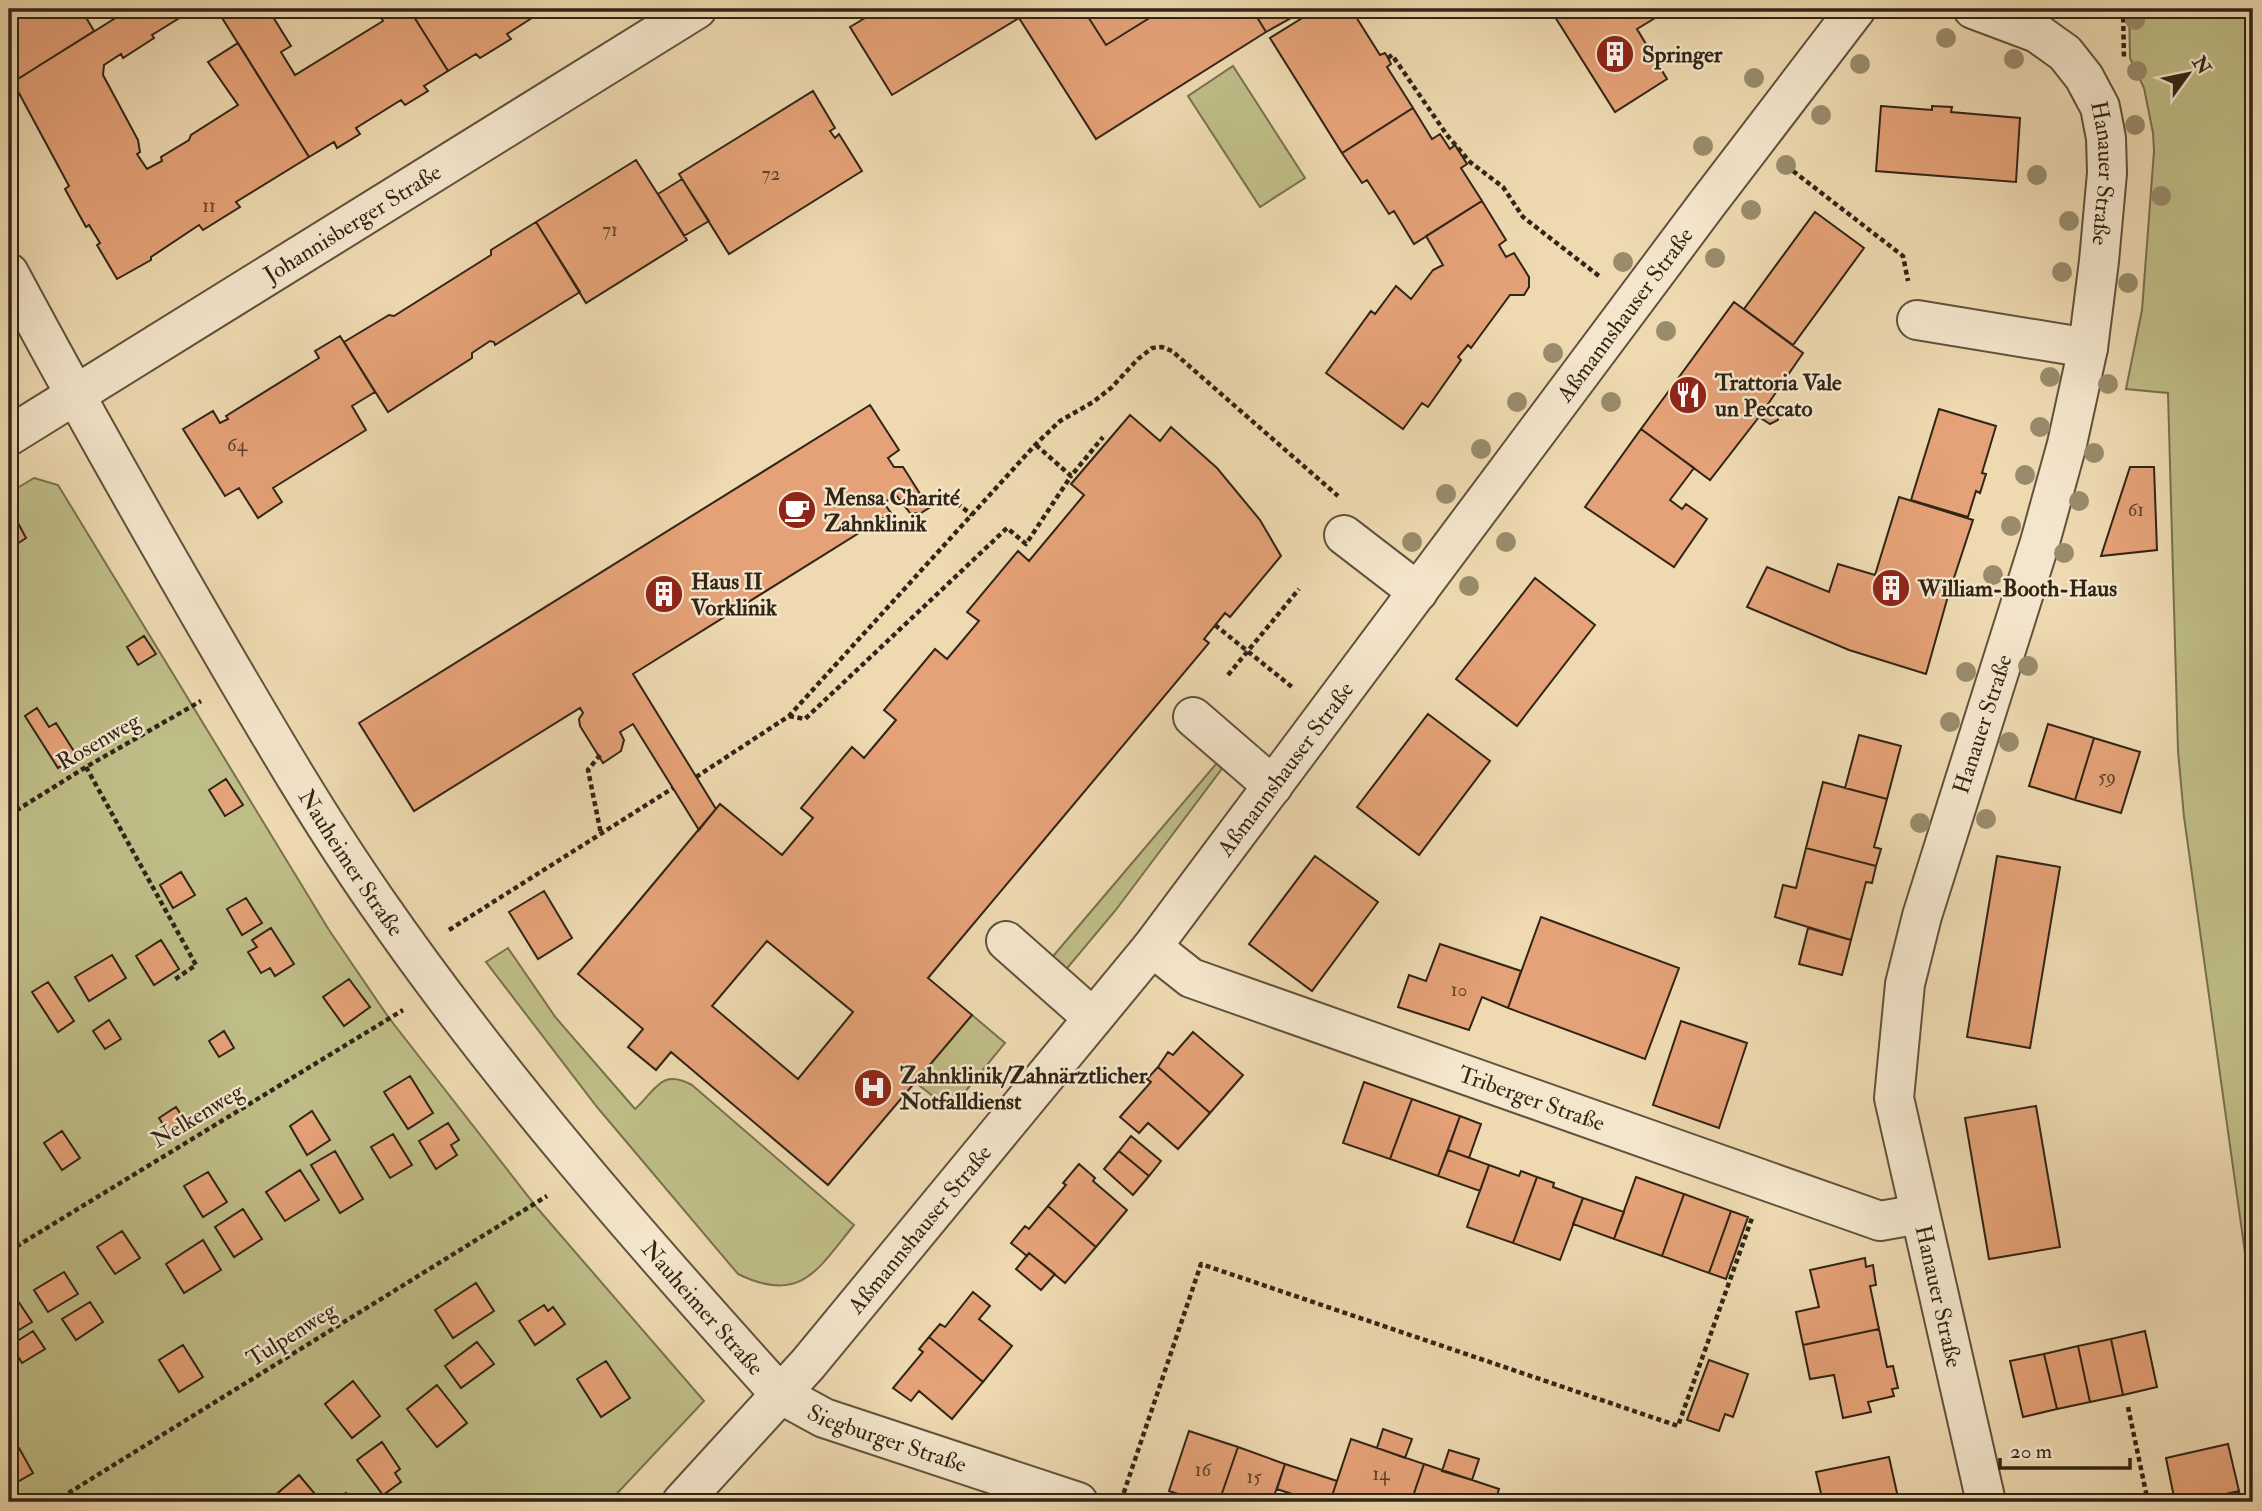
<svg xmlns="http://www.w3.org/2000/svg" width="2262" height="1511" viewBox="0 0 2262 1511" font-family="'IM FELL Double Pica',serif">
	<rect width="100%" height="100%" fill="#eed9b0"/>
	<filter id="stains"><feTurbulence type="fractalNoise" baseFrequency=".00286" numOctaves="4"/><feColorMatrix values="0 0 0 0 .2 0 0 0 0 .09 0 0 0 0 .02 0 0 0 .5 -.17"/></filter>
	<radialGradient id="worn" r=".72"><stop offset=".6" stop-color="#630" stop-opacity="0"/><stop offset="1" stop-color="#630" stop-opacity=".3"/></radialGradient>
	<!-- green -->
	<path fill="#bfbd87" stroke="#78714e" stroke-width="2" d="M2129 9H2253V170L2246 403 2249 538 2247 650 2253 756V1310L2184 817 2178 751 2168 393 2126 389 2142 310 2154 151 2153 133 2144 88 2130 58Z
		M1233 66 1305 178 1260 207 1188 96Z
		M34 478 58 485 329 930 389 1018 538 1209 704 1401 609 1502H9V493Z
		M1222 757 1227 762 1115 911 1063 973 1049 961Z
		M508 948 556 1018 635 1109C656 1090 661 1068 692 1085L854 1225C818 1269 801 1305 738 1274L597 1107 486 962Z
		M972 1015 1005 1043 955 1104 945 1095 939 1101 915 1082Z"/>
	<!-- building -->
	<path fill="#e5a177" stroke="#312516" stroke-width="2" fill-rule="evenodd" d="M9 9H81L94 31 13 82 9 74Z
		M130 9H194L152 35 154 38 123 58 121 54 104 65 103 75 138 140 140 152 137 154 147 169 162 161 161 157 189 140 191 135 238 105 208 62 238 43 309 157 236 202 240 207 203 230 199 225 151 257V260L117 279 97 245 100 243 89 225 86 227 65 189 69 186 13 82Z
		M226 9H268L291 46 281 52 295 75 383 21 376 9H409L448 71 424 86 428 91 405 105 401 100 356 128 360 134 337 148 334 142 309 157 219 13Z
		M409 9H531L535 16 507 34 511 39 480 58 476 54 448 71Z
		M880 9H1013L1019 18 892 95 850 27Z
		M1013 9H1032L1019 18Z
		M1032 9H1083L1106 45 1164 9H1252L1266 32 1096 139 1019 18Z
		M1083 9H1164L1106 45Z
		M1252 9H1307L1266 32Z
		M1317 9H1351L1380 55 1385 53 1388 58 1391 64 1387 67 1413 108 1342 153 1270 38Z
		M1550 9H1670L1637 29 1667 79 1615 112Z
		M813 91 835 128 830 131 835 138 839 134 862 171 729 254 679 174Z
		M1881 106 1932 110V106L1952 107 1951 112 2020 118 2016 182 1876 171Z
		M1413 108 1432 139 1440 134 1450 149 1455 145 1467 164 1461 168 1482 201 1414 244 1394 211 1389 214 1367 180 1362 183 1342 153Z
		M636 160 687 240 586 303 536 222Z
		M682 179 709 221 684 236 658 194Z
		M1482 201 1506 240 1499 245 1506 257 1514 253 1529 277V287L1524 295H1510L1471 348 1468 345 1458 357 1461 360 1428 407 1422 403 1403 429 1326 373 1371 311 1375 314 1396 286 1411 299 1433 270 1443 265 1426 236Z
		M1815 212 1864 248 1793 345 1744 309Z
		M536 222 580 292 495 345 494 342 490 341 472 353V358L388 412 344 342 389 315 394 316 491 255V250Z
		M1734 302 1803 353 1768 404 1778 412V420L1770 424 1759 417 1710 480 1641 429Z
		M340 336 375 392 352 406 366 430 273 488 282 502 258 518 239 488 225 496 183 429 213 411 220 423 228 419 226 416 319 358 315 351Z
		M870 405 899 450 888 458 894 467H903L929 508 921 513H910L896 495 884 503 891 513 633 674 716 809 699 830 633 724 620 732 624 740 621 751 603 763 580 726 579 719 583 713 580 708 414 811 359 723Z
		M1939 409 1996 426 1982 473 1986 474 1980 493 1976 491 1968 517 1911 500Z
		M1130 415 1160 441 1171 427 1217 468 1260 520 1281 556 1230 617 1225 613 1204 639 1209 643 928 978 972 1015 828 1185 671 1052 656 1070 628 1047 643 1029 578 974 720 804 782 855 813 818 801 808 852 747 864 758 896 720 884 710 935 649 947 659 979 621 967 612 1018 551 1029 561 1084 495 1071 484ZM767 941 853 1012 798 1079 712 1006Z
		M1641 429 1694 468 1670 500 1682 509 1686 504 1707 519 1674 567 1585 507Z
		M2130 467H2154L2157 550 2101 556Z
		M1899 497 1973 520 1948 596 1926 674 1849 650 1747 607 1767 567 1829 592 1838 564 1875 575Z
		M18 523 26 538 11 548 9 528Z
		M1535 578 1595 625 1517 726 1456 679Z
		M144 636 156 654 138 665 127 647Z
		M37 708 49 727 56 723 77 756 58 768 25 716Z
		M1428 714 1490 761 1419 855 1357 807Z
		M2048 724 2094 738 2075 800 2029 786Z
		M1859 735 1901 746 1887 799 1845 788Z
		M2094 738 2140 752 2121 813 2075 800Z
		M226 779 243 805 225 816 209 790Z
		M1823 782 1887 799 1874 847 1881 849 1876 866 1806 848Z
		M1806 848 1876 866 1872 883 1866 882 1851 940 1775 917 1783 885 1796 888Z
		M1315 856 1378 902 1312 991 1249 944Z
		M1997 856 2060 867 2030 1048 1967 1037Z
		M181 872 195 895 173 908 160 885Z
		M544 891 572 938 538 959 509 912Z
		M246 898 262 923 242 935 227 909Z
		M1541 917 1679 968 1645 1059 1508 1008Z
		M271 928 294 964 275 976 270 968 261 973 248 952 257 947 252 940Z
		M1808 928 1851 940 1842 975 1799 964Z
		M161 940 179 969 154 985 136 956Z
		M1440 944 1521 971 1508 1008 1482 997 1469 1030 1398 1007 1409 975 1426 981Z
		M112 955 126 978 89 1001 75 977Z
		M349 979 370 1007 344 1026 323 997Z
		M48 982 74 1021 58 1032 32 992Z
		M109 1020 121 1039 105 1049 93 1031Z
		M1681 1021 1747 1043 1719 1128 1653 1105Z
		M224 1031 234 1048 219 1057 209 1041Z
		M1193 1032 1243 1075 1210 1113 1158 1067 1168 1052 1173 1055Z
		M1158 1067 1210 1113 1178 1149 1148 1123 1139 1133 1120 1117 1151 1082 1147 1079Z
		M410 1076 433 1113 408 1129 384 1092Z
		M1364 1082 1412 1099 1390 1159 1343 1143Z
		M1412 1099 1460 1116 1438 1176 1390 1159Z
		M2036 1106 2060 1247 1989 1259 1965 1118Z
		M176 1107 189 1127 172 1138 159 1118Z
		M312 1111 330 1140 307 1155 290 1126Z
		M1460 1116 1481 1124 1469 1158 1448 1150Z
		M448 1123 459 1140 451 1145 457 1155 436 1169 419 1141Z
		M62 1131 80 1158 62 1170 44 1143Z
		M393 1134 412 1165 390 1178 371 1147Z
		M1131 1136 1161 1161 1149 1176 1119 1151Z
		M1448 1150 1489 1165 1480 1191 1438 1176Z
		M335 1151 363 1199 340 1213 311 1165Z
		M1119 1151 1149 1176 1133 1195 1104 1169Z
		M1079 1164 1095 1178 1093 1181 1127 1210 1096 1247 1048 1206 1066 1185 1063 1183Z
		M1489 1165 1519 1176 1521 1171 1537 1177 1513 1243 1467 1227Z
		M300 1170 319 1200 285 1221 266 1192Z
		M208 1172 227 1202 203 1217 184 1186Z
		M1537 1177 1554 1183 1553 1187 1583 1198 1560 1260 1513 1243Z
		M1636 1177 1684 1194 1662 1256 1614 1239Z
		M1684 1194 1731 1211 1709 1273 1662 1256Z
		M1583 1198 1624 1212 1614 1239 1573 1224Z
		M1048 1206 1096 1247 1065 1283 1029 1253 1027 1256 1011 1243 1025 1226 1029 1229Z
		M243 1209 262 1239 234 1257 215 1227Z
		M1731 1211 1748 1217 1726 1279 1709 1273Z
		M122 1231 140 1258 115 1274 97 1247Z
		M203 1240 221 1270 184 1293 166 1264Z
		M1029 1253 1055 1274 1041 1290 1016 1269Z
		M1865 1258 1866 1267 1873 1265 1876 1285 1870 1286 1879 1329 1803 1345 1796 1312 1819 1307 1810 1270Z
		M64 1272 78 1294 48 1312 34 1290Z
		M476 1283 494 1311 453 1338 435 1310Z
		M973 1292 990 1306 979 1319 1012 1346 983 1382 929 1337 940 1324 945 1327Z
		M16 1298 32 1322 9 1336V1303Z
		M90 1302 103 1322 76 1340 62 1319Z
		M544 1305 548 1311 553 1307 565 1324 535 1345 519 1321Z
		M1879 1329 1887 1367 1893 1366 1898 1388 1892 1389 1894 1396 1868 1402 1871 1412 1843 1418 1834 1375 1810 1379 1803 1345Z
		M33 1331 45 1349 22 1363 11 1345Z
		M2145 1331 2157 1387 2123 1395 2111 1339Z
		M929 1337 983 1382 952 1419 919 1391 911 1401 893 1388 923 1352 919 1349Z
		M2111 1339 2123 1395 2090 1402 2078 1346Z
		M477 1342 494 1364 461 1388 445 1366Z
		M183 1345 203 1377 179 1392 159 1360Z
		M2078 1346 2090 1402 2057 1409 2044 1354Z
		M2044 1354 2057 1409 2023 1417 2010 1361Z
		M1709 1360 1748 1374 1733 1417 1725 1414 1719 1431 1687 1420Z
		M606 1361 630 1398 601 1417 577 1379Z
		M353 1381 380 1416 352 1438 325 1404Z
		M437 1385 467 1423 437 1447 407 1409Z
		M1383 1429 1412 1439 1405 1458 1377 1448Z
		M1189 1431 1238 1447 1219 1502H1202L1169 1491Z
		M1351 1439 1424 1464 1411 1502H1330Z
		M382 1442 400 1469 395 1473 401 1482 383 1495 357 1460Z
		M2228 1444 2239 1491 2190 1502H2175L2166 1458Z
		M1238 1447 1285 1464 1272 1502H1219Z
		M19 1448 33 1473 10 1486 9 1453Z
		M1449 1450 1479 1459 1472 1480 1442 1471Z
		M1889 1457 1899 1502H1823L1816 1472Z
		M1285 1464 1337 1481 1330 1502H1316L1277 1489Z
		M1424 1464 1499 1489 1495 1502H1411Z
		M299 1475 315 1494 305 1502H277L273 1497Z
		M2239 1491 2241 1502H2190Z
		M346 1493 352 1502H333Z"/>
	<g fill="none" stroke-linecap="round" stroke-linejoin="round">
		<!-- minor casing -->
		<g stroke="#60523c" stroke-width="42">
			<g id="minor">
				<path id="s1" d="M1973 9 2037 33 2065 53 2084 77 2100 107 2106 138 2107 173 2099 261 2088 348 2067 444 2040 542 1922 916 1905 984 1894 1098 1986 1502"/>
				<path id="s2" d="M9 273C78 402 150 529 224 656 272 738 321 822 376 901 497 1076 637 1236 780 1394L824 1418 1078 1502"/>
				<path d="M1917 320 2088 348"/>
				<path id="s3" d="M9 436 697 9"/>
				<path d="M1344 535 1418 592"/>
				<path d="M1193 717 1273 786"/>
				<path d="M1006 941 1093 1018"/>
				<path id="s4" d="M1152 947 1191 978 1880 1221 1920 1214"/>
				<path id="s5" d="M682 1502 808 1364 1152 947 1707 204 1856 9"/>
			</g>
		</g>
		<!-- path -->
		<path stroke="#312516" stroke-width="4.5" stroke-dasharray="5 3.5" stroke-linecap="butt" d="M2123 9 2124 60
			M1388 58 1392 55 1447 135 1470 162 1503 187 1523 217 1599 276
			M1793 171 1903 256 1908 281
			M1036 445 1071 476 1103 437
			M925 501C947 490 954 502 972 515
			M1215 625 1292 687
			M1228 675 1299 589
			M789 716 805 719 1007 528 1026 544 1071 476
			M600 755 588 770 601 834
			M86 767 196 965 174 980
			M696 777 789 716 1036 444 1060 421 1093 402 1111 388 1138 359 1152 348 1162 347 1172 351 1338 496
			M9 815 86 767 201 701
			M449 930 673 788
			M9 1251 403 1010
			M2128 1407 2148 1502
			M1121 1501 1201 1264 1678 1426 1752 1218
			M54 1502 547 1196"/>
		<!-- minor -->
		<use href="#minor" stroke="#f4e6cc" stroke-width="38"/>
	</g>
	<!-- trees -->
	<g fill="#998b6b">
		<circle cx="2135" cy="20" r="10"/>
		<circle cx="1946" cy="38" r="10"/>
		<circle cx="2014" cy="59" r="10"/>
		<circle cx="1860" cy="64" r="10"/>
		<circle cx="2137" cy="71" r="10"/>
		<circle cx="1754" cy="78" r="10"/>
		<circle cx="1821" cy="115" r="10"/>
		<circle cx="2135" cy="125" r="10"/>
		<circle cx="1703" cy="146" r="10"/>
		<circle cx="1786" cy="165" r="10"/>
		<circle cx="2037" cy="175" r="10"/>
		<circle cx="2161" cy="196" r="10"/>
		<circle cx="1751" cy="210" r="10"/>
		<circle cx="2069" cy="221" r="10"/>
		<circle cx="1715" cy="258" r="10"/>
		<circle cx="1623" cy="262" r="10"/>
		<circle cx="2062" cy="272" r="10"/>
		<circle cx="2128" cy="283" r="10"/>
		<circle cx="1666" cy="331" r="10"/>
		<circle cx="1553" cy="353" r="10"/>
		<circle cx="2050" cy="377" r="10"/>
		<circle cx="2108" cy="384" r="10"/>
		<circle cx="1517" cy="402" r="10"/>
		<circle cx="1611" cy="402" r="10"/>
		<circle cx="2040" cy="427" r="10"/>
		<circle cx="1481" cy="449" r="10"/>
		<circle cx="2094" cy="453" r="10"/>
		<circle cx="2025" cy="475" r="10"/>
		<circle cx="1446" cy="494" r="10"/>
		<circle cx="2079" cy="501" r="10"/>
		<circle cx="2011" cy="526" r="10"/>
		<circle cx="1412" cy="542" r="10"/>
		<circle cx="1506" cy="542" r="10"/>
		<circle cx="2064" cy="553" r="10"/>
		<circle cx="1993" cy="575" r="10"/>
		<circle cx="1469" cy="586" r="10"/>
		<circle cx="2028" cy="666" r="10"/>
		<circle cx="1966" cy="672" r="10"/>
		<circle cx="1950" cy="722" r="10"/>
		<circle cx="2009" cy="742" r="10"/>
		<circle cx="1986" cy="819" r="10"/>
		<circle cx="1920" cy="823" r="10"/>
	</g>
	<!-- icons -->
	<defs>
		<g id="building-disc" transform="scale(2.0125)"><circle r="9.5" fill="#8f2418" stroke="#f4e6cc"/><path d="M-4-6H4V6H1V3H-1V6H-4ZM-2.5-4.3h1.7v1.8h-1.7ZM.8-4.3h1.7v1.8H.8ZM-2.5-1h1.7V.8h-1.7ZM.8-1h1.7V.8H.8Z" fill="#fff"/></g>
		<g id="restaurant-disc" transform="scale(2.0125)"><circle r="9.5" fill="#8f2418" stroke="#f4e6cc"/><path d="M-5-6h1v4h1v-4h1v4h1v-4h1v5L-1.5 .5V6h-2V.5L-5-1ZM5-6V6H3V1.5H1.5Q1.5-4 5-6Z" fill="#fff"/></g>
		<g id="cafe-disc" transform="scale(2.0125)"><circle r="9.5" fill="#8f2418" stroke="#f4e6cc"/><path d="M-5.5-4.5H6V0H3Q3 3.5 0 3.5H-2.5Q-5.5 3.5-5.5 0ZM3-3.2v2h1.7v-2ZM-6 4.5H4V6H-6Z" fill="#fff"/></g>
		<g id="hospital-disc" transform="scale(2.0125)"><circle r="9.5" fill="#8f2418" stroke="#f4e6cc"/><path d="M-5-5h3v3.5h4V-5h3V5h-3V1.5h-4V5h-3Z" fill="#fff"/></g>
	</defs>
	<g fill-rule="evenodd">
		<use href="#building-disc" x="1615" y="54"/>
		<use href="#restaurant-disc" x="1688" y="395"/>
		<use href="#cafe-disc" x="797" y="510"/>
		<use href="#building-disc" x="1891" y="588"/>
		<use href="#building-disc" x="664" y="594"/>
		<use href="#hospital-disc" x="873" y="1088"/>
	</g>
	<g text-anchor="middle" stroke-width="5" stroke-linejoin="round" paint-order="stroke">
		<!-- number labels -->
		<g font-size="19" fill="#5e442e">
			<text x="771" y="180">72</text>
			<text x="209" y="212">11</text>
			<text x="610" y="236">71</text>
			<text x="237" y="451">64</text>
			<text x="2136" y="516">61</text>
			<text x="2107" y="783">59</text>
			<text x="1459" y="996">10</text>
			<text x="1203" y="1476">16</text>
			<text x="1381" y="1480">14</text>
			<text x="1254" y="1483">15</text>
		</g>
		<!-- poi labels -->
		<g font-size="23" font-weight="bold" fill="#312516" stroke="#f4e6cc" text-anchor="start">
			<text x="1642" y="62">Springer</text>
			<text x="1715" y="390">Trattoria Vale<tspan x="1715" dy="26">un Peccato</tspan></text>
			<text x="824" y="505">Mensa Charité<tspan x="824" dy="26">Zahnklinik</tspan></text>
			<text x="691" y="589">Haus II<tspan x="691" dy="26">Vorklinik</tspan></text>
			<text x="1918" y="596">William-Booth-Haus</text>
			<text x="900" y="1083">Zahnklinik/Zahnärztlicher<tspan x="900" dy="26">Notfalldienst</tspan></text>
		</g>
		<!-- street labels -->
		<g font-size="23" fill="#312516" stroke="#f4e6cc">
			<text dy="8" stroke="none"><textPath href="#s1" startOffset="234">Hanauer Straße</textPath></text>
			<text dy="8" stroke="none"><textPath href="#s3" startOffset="404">Johannisberger Straße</textPath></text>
			<text dy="8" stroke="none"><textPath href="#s5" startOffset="1517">Aßmannshauser Straße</textPath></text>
			<text transform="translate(1982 724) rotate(-72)" y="8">Hanauer Straße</text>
			<text transform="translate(98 741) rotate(-30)" y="8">Rosenweg</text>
			<text dy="8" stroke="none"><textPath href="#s5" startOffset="950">Aßmannshauser Straße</textPath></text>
			<text dy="8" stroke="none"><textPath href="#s2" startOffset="682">Nauheimer Straße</textPath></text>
			<text dy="8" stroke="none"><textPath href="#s4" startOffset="411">Triberger Straße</textPath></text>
			<text transform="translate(197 1115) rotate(-31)" y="8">Nelkenweg</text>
			<text dy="8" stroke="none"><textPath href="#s5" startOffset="362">Aßmannshauser Straße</textPath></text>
			<text dy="8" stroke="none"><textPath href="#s1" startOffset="1390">Hanauer Straße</textPath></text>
			<text dy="8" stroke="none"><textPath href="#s2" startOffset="1250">Nauheimer Straße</textPath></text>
			<text transform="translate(291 1334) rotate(-32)" y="8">Tulpenweg</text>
			<text dy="8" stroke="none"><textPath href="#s2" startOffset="1482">Siegburger Straße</textPath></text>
		</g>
	</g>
	<!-- margin -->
	<rect width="2262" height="1511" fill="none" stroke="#eed9b0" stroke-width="35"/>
	<rect x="10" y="10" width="2241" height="1490" fill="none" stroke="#312516" stroke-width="3.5"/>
	<rect x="18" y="18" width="2227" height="1476" fill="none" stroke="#312516" stroke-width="2"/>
	<!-- north arrow -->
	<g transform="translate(2188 74) rotate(57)" stroke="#f4e6cc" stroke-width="5" paint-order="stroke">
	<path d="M0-5L12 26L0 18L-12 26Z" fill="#312516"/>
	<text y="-10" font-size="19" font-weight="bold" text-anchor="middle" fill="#312516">N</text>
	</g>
	<!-- scale -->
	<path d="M2000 1458v10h130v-10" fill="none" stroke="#312516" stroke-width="3.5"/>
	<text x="2010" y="1458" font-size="21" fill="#312516" stroke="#f4e6cc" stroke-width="5" paint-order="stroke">20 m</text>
	<rect width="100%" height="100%" filter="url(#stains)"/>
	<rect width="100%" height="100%" fill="url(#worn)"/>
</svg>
